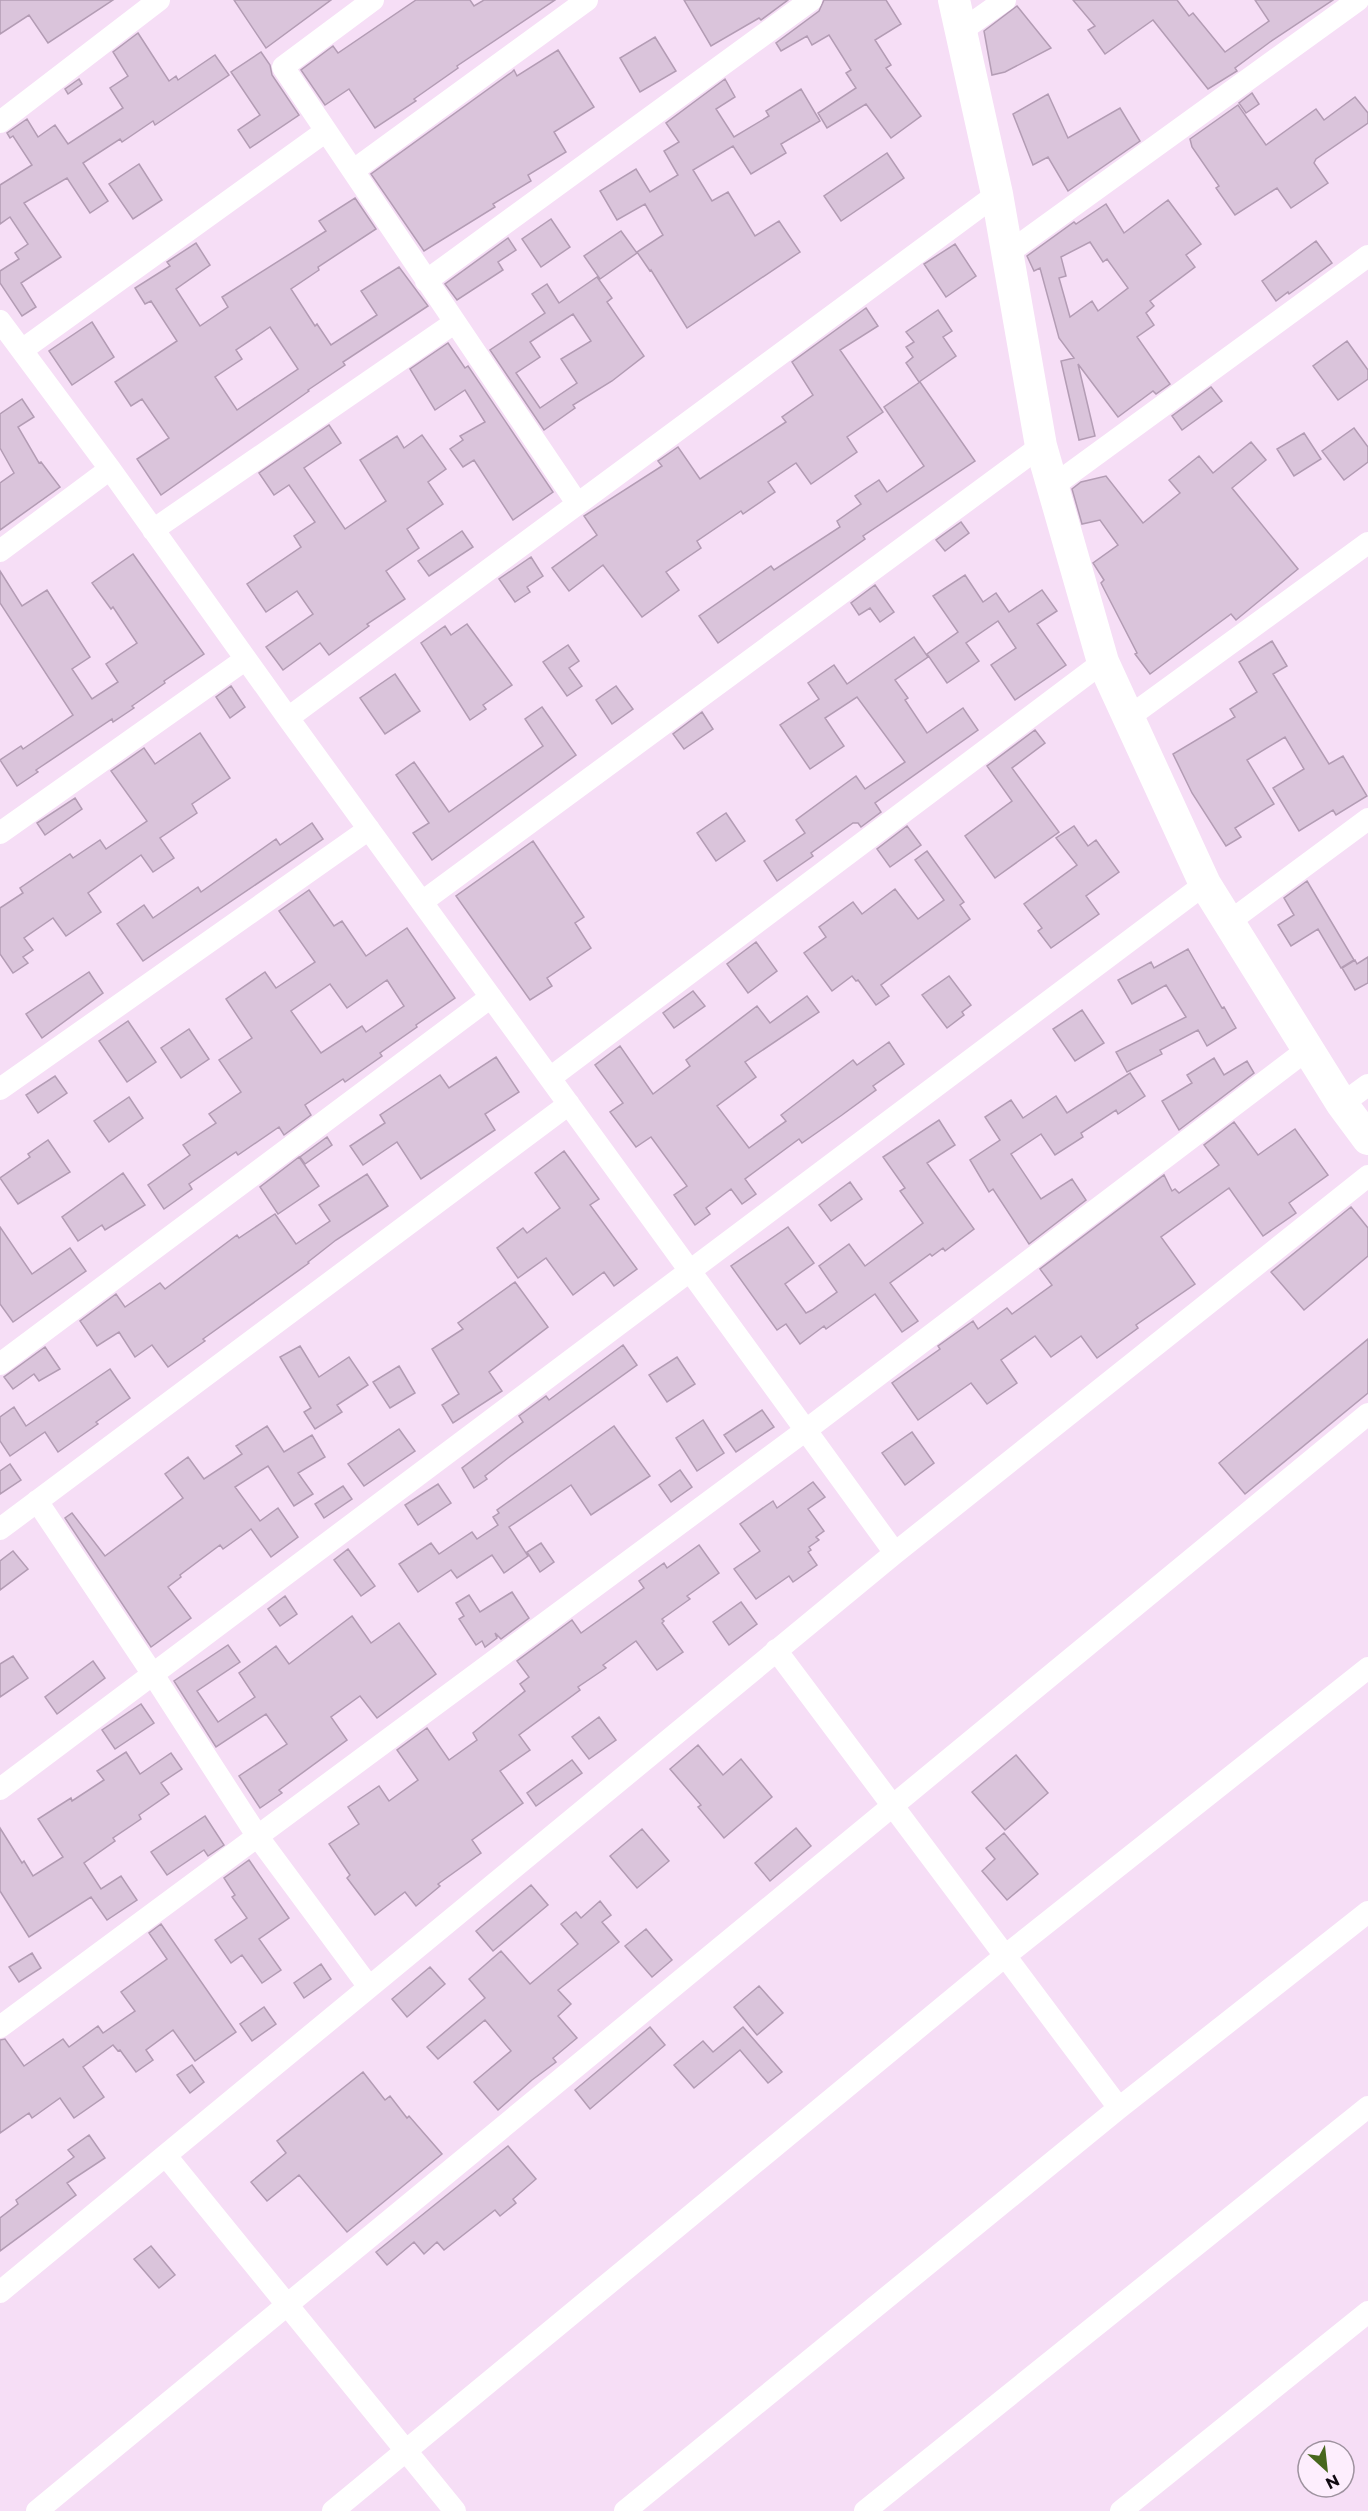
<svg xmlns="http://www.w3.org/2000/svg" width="1368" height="2511" viewBox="0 0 1368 2511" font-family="Montserrat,sans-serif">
	<rect width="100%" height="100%" fill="#f6def6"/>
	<!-- building -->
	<path fill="#dac4db" stroke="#b39cb4" stroke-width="1.5" fill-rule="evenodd" d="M0 0H113L48 43 29 15 0 34Z
		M234 0H331L266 48Z
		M416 0H470L474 6 484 0H555L457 66 458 68 414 99 416 101 375 128 349 89 325 105 301 70 333 46 338 53Z
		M684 0H788L761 20 759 18 711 46Z
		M824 0H886L901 24 875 40 891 65 886 68 921 116 891 138 866 104 827 128 818 113 856 88 846 73 851 70 829 35 812 45 807 36 781 51 776 43 819 11Z
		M1073 0H1177L1189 16 1193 13 1225 52 1269 21 1255 0H1333L1270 42 1235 68 1237 71 1208 89 1153 20 1105 54 1088 30 1095 26Z
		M1017 6 1051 48 1005 72 992 75 984 31Z
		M138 33 169 81 176 76 178 80 215 55 229 75 155 125 153 121 122 142 120 139 83 163 108 201 90 213 67 178 24 203 61 257 21 283 36 307 22 316 0 283V271L19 259 15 253 28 244 10 217 0 224V185L32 165 13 136 10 138 7 133 27 119 38 137 55 125 68 144 123 108 110 88 128 76 113 52Z
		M655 37 676 71 640 92 620 58Z
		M558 50 594 107 554 132 566 152 528 175 531 181 493 204 495 207 424 251 371 174 512 72 514 70 517 76Z
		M261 52 270 65 272 75 299 115 250 148 238 130 260 115 231 72Z
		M79 79 82 84 68 94 65 89Z
		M725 79 735 97 716 109 734 137 769 116 766 111 801 89 820 121 781 144 786 153 751 174 733 146 693 170 712 201 728 192 755 236 779 221 800 252 687 328 651 270 650 271 637 252 663 235 645 204 617 220 600 191 636 169 650 192 678 175 664 151 679 142 666 123Z
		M1252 93 1259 104 1246 113 1239 103Z
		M1048 94 1068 138 1120 108 1140 141 1068 191 1048 157 1033 165 1013 114Z
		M1355 97 1368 113V123L1316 159 1314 163 1328 183 1291 208 1277 188 1235 215 1216 188 1219 186 1192 147 1190 139 1238 105 1266 145 1316 109 1324 120Z
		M887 153 904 178 841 221 824 196Z
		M139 164 162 200 133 219 109 184Z
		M355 198 376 229 318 267 319 270 291 289 315 326 317 324 331 345 377 315 361 291 399 267 428 306 343 362 345 365 308 390 309 391 161 495 137 459 169 438 142 399 131 406 115 382 177 341 151 301 145 304 135 288 170 266 167 262 196 243 210 265 176 289 200 326 228 307 222 297 326 231 319 221ZM270 327 298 369 237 410 215 377 242 359 236 350Z
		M1168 200 1201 244 1186 255 1195 267 1150 301 1154 306 1146 313 1154 325 1137 337 1170 384 1156 394 1153 391 1118 417 1078 364 1095 436 1079 440 1061 361 1074 358 1059 338 1040 268 1034 271 1027 256 1074 222 1076 224 1106 204 1124 233ZM1090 242 1103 262 1107 259 1128 288 1098 311 1092 301 1070 317 1059 278 1066 276 1061 257Z
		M551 219 570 247 541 267 522 239Z
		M621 231 637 253 600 279 584 256Z
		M508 238 516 250 498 262 503 270 457 300 445 284Z
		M1316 241 1332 263 1289 294 1288 292 1276 301 1262 281Z
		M955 244 976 276 946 297 924 264Z
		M597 277 612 298 607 302 644 356 612 381 573 405 575 408 544 430 490 350 545 313 532 294 547 284 559 303ZM573 314 591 341 561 359 577 383 540 408 516 373 540 357 530 342Z
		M866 308 878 326 840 350 883 412 847 437 857 452 811 484 796 463 768 482 775 492 743 514 741 511 697 541 701 548 666 572 679 590 642 617 603 565 569 591 552 568 597 535 584 516 662 466 658 461 678 447 700 479 786 422 782 417 813 395 792 362Z
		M938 310 952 331 943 337 956 356 919 382 906 363 913 357 906 347 914 342 906 332Z
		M92 322 114 357 72 385 49 351Z
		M1347 341 1368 370V379L1338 400 1313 366Z
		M448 343 465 368 468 366 553 492 513 520 474 460 463 467 450 449 463 440 460 436 485 422 465 390 435 410 410 369Z
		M920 382 975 461 863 536 865 539 718 643 699 616 771 566 774 570 840 527 837 521 861 504 855 496 879 480 887 492 924 466 884 407Z
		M1211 387 1222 401 1182 430 1172 416Z
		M22 399 34 417 18 427 39 463 41 462 60 487 0 530V483L14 473 0 448V414Z
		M329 425 341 443 304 468 345 529 386 501 360 460 397 436 404 448 422 435 446 469 428 482 443 504 407 529 419 548 386 571 405 599 367 624 369 626 329 655 320 643 283 670 266 647 313 614 297 591 266 612 247 584 301 547 294 536 315 522 289 485 274 495 259 473Z
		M1354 428 1368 447V462L1344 480 1322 451Z
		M1304 433 1321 459 1294 476 1277 449Z
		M1251 442 1266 460 1232 488 1298 569 1236 620 1231 614 1150 674 1135 654 1137 653 1101 583 1104 580 1093 563 1118 545 1100 520 1082 524 1072 489 1081 482 1106 476 1143 523 1180 493 1169 480 1199 456 1213 473Z
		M961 522 969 533 945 551 936 540Z
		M462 531 473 547 429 576 418 561Z
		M133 554 204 654 164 681 165 683 132 706 134 708 113 722 112 719 36 770 38 772 17 786 0 760 21 746 23 749 73 715 0 603V571L22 606 47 590 90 657 72 669 92 699 118 682 106 664 137 643 113 607 111 609 92 583Z
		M531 557 543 576 527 587 530 592 515 602 499 579Z
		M965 575 983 602 996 593 1009 612 1042 590 1057 611 1037 624 1066 665 1015 700 991 665 1016 648 998 621 966 643 979 661 947 683 927 654 958 632 933 596Z
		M875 585 894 612 880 622 870 608 859 615 851 603Z
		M467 624 512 685 483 705 486 709 470 720 421 643 445 626 451 635Z
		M914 637 928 657 895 680 908 698 905 700 927 733 963 708 978 730 875 803 881 812 861 827 858 823H853L811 853 813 856 777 881 764 861 805 833 796 820 856 776 865 789 905 762 857 697 825 718 844 746 810 769 780 725 819 699 808 683 834 665 847 684Z
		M1272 641 1287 666 1273 674 1329 764 1343 756 1367 796 1336 815 1333 810 1299 831 1273 788 1304 769 1285 737 1247 760 1274 804 1235 828 1241 837 1226 846 1192 793 1173 754 1235 717 1230 709 1257 692 1239 662Z
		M568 645 579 661 569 668 582 686 567 696 543 662Z
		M395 674 420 711 385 734 360 698Z
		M231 686 245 707 230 718 216 697Z
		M616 686 633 709 612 724 596 700Z
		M542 707 576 755 432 860 413 833 429 823 396 775 414 762 449 812 543 746 525 719Z
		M702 712 713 729 684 749 673 734Z
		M1035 730 1045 743 1012 768 1059 832 995 878 965 836 1012 801 987 766Z
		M200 733 230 778 192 804 197 813 160 838 174 858 153 872 141 855 88 893 101 912 66 936 53 918 24 938 33 950 23 957 28 963 13 973 0 954V908L23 893 20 888 70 854 73 858 100 840 106 849 147 821 111 771 144 748 155 764Z
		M75 798 82 809 45 835 37 823Z
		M726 813 745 841 716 861 697 833Z
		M312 823 323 839 143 961 117 924 144 905 153 918 198 887 201 892 276 839 280 845Z
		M907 826 921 845 890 867 877 849Z
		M1074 826 1088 846 1096 840 1119 872 1086 896 1099 914 1051 948 1038 931 1042 928 1024 904 1077 865 1056 838Z
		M533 841 584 917 575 923 591 948 547 978 552 986 530 1000 456 896Z
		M927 851 964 902 960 905 970 919 881 985 889 996 876 1005 858 980 856 981 852 976 832 991 804 953 826 937 819 927 853 902 862 914 895 889 918 919 944 900 915 860Z
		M1307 881 1354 960 1341 968 1318 929 1291 946 1278 925 1294 915 1284 898Z
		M309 890 334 926 342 921 366 956 407 928 455 998 416 1025 417 1027 380 1053 382 1056 345 1082 343 1079 305 1105 311 1115 284 1135 279 1127 238 1155 236 1152 189 1184 192 1189 164 1209 148 1185 190 1155 183 1145 216 1123 209 1114 241 1092 219 1060 252 1038 226 999 265 972 276 988 315 962 279 911ZM387 980 404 1006 366 1032 362 1026 321 1053 291 1011 330 984 347 1008Z
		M756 942 777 971 748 993 727 964Z
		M1188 949 1222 1008 1224 1007 1236 1028 1207 1046 1198 1030 1160 1050 1162 1054 1127 1072 1116 1052 1186 1017 1166 985 1132 1004 1118 980 1151 962 1154 968Z
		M1368 957V983L1355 990 1342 968 1355 960 1357 964Z
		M89 972 103 993 42 1038 26 1014Z
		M949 976 971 1005 962 1012 964 1015 947 1028 922 995Z
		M693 991 705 1006 674 1028 663 1013Z
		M807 996 819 1012 745 1062 756 1077 717 1106 749 1148 786 1121 781 1115 853 1060 857 1065 889 1042 904 1064 873 1086 876 1090 842 1115 802 1143 799 1139 745 1179 756 1194 742 1204 731 1189 706 1208 710 1214 695 1225 674 1195 687 1186 651 1137 636 1147 610 1112 623 1103 595 1065 620 1046 653 1094 690 1066 686 1060 757 1006 770 1023Z
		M1082 1010 1104 1043 1075 1061 1053 1029Z
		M128 1021 156 1062 127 1082 99 1041Z
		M189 1029 209 1059 181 1078 161 1048Z
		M496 1057 519 1092 485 1114 495 1130 421 1179 397 1142 363 1165 350 1146 385 1123 380 1115 440 1075 449 1088Z
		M1214 1058 1224 1075 1247 1061 1254 1073 1179 1130 1162 1101 1192 1083 1187 1075Z
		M1130 1073 1145 1096 1118 1114 1116 1110 1081 1133 1083 1137 1055 1155 1041 1134 1011 1154 1041 1199 1072 1179 1086 1200 1029 1244 993 1189 989 1192 970 1160 1000 1140 985 1117 1011 1100 1023 1118 1056 1096 1067 1113Z
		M55 1076 67 1093 38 1113 26 1095Z
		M129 1097 143 1118 109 1142 94 1121Z
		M939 1120 955 1145 927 1163 974 1229 945 1251 943 1248 932 1256 930 1254 890 1283 918 1321 902 1332 875 1294 826 1329 824 1326 800 1344 786 1324 777 1330 731 1266 788 1227 814 1263 785 1284 806 1313 812 1310 837 1292 819 1266 849 1244 865 1266 923 1223 900 1191 905 1188 883 1157Z
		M1234 1122 1258 1155 1295 1129 1328 1175 1289 1203 1296 1213 1263 1236 1229 1188 1161 1237 1195 1284 1136 1325 1138 1328 1097 1358 1081 1336 1051 1357 1035 1336 1001 1360 1017 1383 987 1404 971 1383 918 1420 892 1383 940 1349 938 1346 973 1321 978 1329 1007 1308 1012 1314 1052 1285 1040 1269 1164 1175 1172 1191 1175 1189 1179 1193 1219 1165 1204 1145Z
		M327 1137 332 1145 305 1164 300 1157Z
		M48 1140 70 1172 18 1204 0 1178 30 1157 28 1154Z
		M564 1151 599 1199 590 1205 637 1269 614 1286 604 1272 573 1295 546 1258 518 1278 497 1248 523 1228 527 1233 560 1208 535 1173Z
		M299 1157 319 1186 278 1214 260 1187Z
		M123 1173 145 1205 105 1230 102 1225 78 1241 62 1217Z
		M367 1174 388 1206 336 1240 308 1262 309 1263 203 1339 205 1341 168 1367 152 1345 135 1357 119 1332 97 1346 80 1321 116 1294 125 1307 160 1283 165 1289 237 1235 239 1238 275 1214 296 1244 330 1221 319 1205Z
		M850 1182 862 1199 831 1221 819 1205Z
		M1351 1207 1368 1228V1256L1304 1310 1271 1272Z
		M0 1227 32 1274 70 1248 86 1271 13 1322 0 1304Z
		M515 1282 548 1327 489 1372 502 1391 453 1423 442 1405 459 1394 432 1349 463 1329 458 1323Z
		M1368 1339V1393L1245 1494 1219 1463Z
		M623 1345 637 1365 508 1458 485 1476 487 1479 474 1488 462 1468 523 1422 519 1416 546 1396 549 1400Z
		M300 1346 319 1377 349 1357 368 1385 337 1405 342 1412 315 1429 304 1412 311 1408 280 1357Z
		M45 1347 60 1369 39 1381 34 1374 13 1389 4 1377Z
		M677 1357 695 1384 667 1402 649 1375Z
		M399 1366 415 1393 390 1408 373 1382Z
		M110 1369 130 1398 96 1422 98 1424 58 1452 45 1432 10 1456 0 1441V1417L14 1407 26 1426Z
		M762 1410 774 1427 736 1452 724 1435Z
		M703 1420 724 1453 697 1471 676 1438Z
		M267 1426 284 1452 312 1435 325 1457 298 1473 313 1494 294 1506 268 1466 235 1487 260 1521 278 1508 298 1537 271 1557 251 1529 223 1549 220 1545 180 1575 181 1577 168 1587 191 1618 151 1647 65 1518 72 1513 105 1556 183 1498 165 1474 188 1457 204 1479 242 1454 236 1446Z
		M614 1426 650 1476 591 1515 571 1485 509 1527 528 1556 504 1573 492 1555 457 1578 451 1570 418 1592 399 1564 431 1543 439 1554 472 1532 477 1539 498 1525 493 1517 499 1513 497 1510Z
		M399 1429 415 1451 364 1486 348 1464Z
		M912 1432 934 1463 905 1485 882 1453Z
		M10 1464 21 1480 0 1494V1471Z
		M680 1470 692 1487 671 1502 659 1485Z
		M813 1482 825 1497 808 1509 824 1531 816 1537 819 1540 809 1547 811 1550 808 1552 817 1565 793 1582 789 1576 756 1599 734 1569 760 1551 740 1524 773 1501 777 1508Z
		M438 1484 451 1503 418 1525 405 1505Z
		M343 1486 352 1499 324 1518 315 1504Z
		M541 1543 554 1562 540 1572 527 1552Z
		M699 1545 719 1573 687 1596 690 1599 662 1619 664 1621 662 1623 683 1652 657 1670 636 1641 603 1665 606 1668 578 1687 580 1690 519 1735 530 1750 500 1771 523 1803 472 1840 481 1853 438 1884 440 1886 416 1906 405 1892 375 1915 347 1878 350 1875 329 1844 359 1824 348 1807 379 1786 389 1801 418 1780 397 1750 427 1728 449 1760 477 1740 473 1733 525 1691 520 1684 529 1677 517 1661 572 1620 581 1633 644 1588 639 1581 664 1563 667 1568Z
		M348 1549 375 1586 361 1596 334 1560Z
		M13 1551 28 1569 0 1590V1561Z
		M512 1592 529 1618 501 1639 495 1633 497 1638 485 1647 482 1641 476 1645 459 1619 464 1616 456 1603 469 1595 480 1612Z
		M285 1596 297 1614 280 1626 268 1609Z
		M741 1602 757 1624 729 1645 713 1622Z
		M352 1616 371 1643 399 1623 436 1674 377 1718 360 1696 331 1717 347 1740 279 1790 282 1793 260 1808 239 1776 287 1744 266 1714 216 1747 174 1681 228 1645 240 1662 197 1691 218 1722 255 1697 239 1673 276 1646 289 1664Z
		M13 1656 28 1678 0 1697V1664Z
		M93 1661 105 1678 57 1714 45 1697Z
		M141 1704 154 1723 115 1749 102 1730Z
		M599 1717 616 1740 589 1759 572 1737Z
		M698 1745 723 1775 741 1759 772 1797 724 1838 698 1807 701 1805 670 1769Z
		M126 1752 140 1774 171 1753 182 1769 161 1783 169 1794 139 1815 141 1819 113 1838 115 1841 84 1863 101 1889 121 1876 137 1900 107 1920 91 1897 29 1937 0 1891V1828L22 1863 24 1861 33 1876 63 1857 38 1819 71 1798 72 1801 104 1780 97 1771Z
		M1016 1755 1048 1793 1005 1830 972 1792Z
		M572 1760 582 1773 536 1806 527 1793Z
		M205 1816 224 1845 208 1856 204 1850 167 1875 151 1852Z
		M796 1828 811 1846 770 1881 755 1863Z
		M642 1829 669 1861 637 1888 610 1856Z
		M1004 1833 1038 1874 1007 1900 982 1871 995 1859 986 1848Z
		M249 1860 289 1918 259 1939 281 1970 262 1983 242 1955 231 1963 215 1940 247 1918 232 1897 235 1895 224 1878Z
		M531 1885 548 1905 493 1951 476 1931Z
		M600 1901 611 1915 602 1922 619 1942 558 1990 571 2004 558 2016 577 2038 553 2058 556 2062 532 2080 498 2110 474 2082 511 2051 485 2020 438 2059 427 2047 485 1998 469 1979 501 1951 530 1984 578 1944 561 1924 576 1912 581 1918Z
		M161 1924 236 2032 195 2061 173 2030 146 2050 153 2060 136 2072 120 2050 118 2051 113 2045 83 2067 104 2097 74 2118 60 2098 32 2118 29 2113 0 2133V2040L5 2039 24 2066 63 2039 69 2047 98 2026 103 2033 135 2011 121 1992 167 1959 149 1933Z
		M646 1929 672 1960 652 1977 625 1946Z
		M32 1953 41 1968 19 1982 9 1967Z
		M321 1964 331 1979 304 1998 294 1983Z
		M430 1967 445 1984 407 2017 392 1999Z
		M759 1986 783 2013 757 2035 734 2007Z
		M264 2007 276 2024 252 2041 240 2024Z
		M650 2027 665 2045 590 2109 575 2090Z
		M743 2027 782 2072 768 2083 740 2050 694 2088 674 2065 703 2041 713 2052Z
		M192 2065 204 2082 190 2093 177 2075Z
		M363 2072 385 2100 390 2096 407 2118 409 2116 442 2154 347 2232 299 2175 267 2201 251 2182 286 2153 277 2141Z
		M89 2135 105 2158 67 2183 76 2195 0 2251V2218L18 2204 16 2200 74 2157 68 2150Z
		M508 2146 536 2179 513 2199 516 2203 500 2216 495 2210 444 2250 437 2242 424 2254 414 2242 387 2265 376 2252Z
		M151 2246 175 2275 159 2288 134 2259Z"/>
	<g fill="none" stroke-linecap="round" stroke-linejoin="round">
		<!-- street -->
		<path stroke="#fff" stroke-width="22" d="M373 0 283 67 577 503
			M961 31 1005 0
			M0 122 159 0
			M354 170 587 0
			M1008 253 1358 0
			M426 281 811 0
			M0 321 110 469 288 718 895 1553
			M22 350 326 131
			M1053 486 1368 256
			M153 530 454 323
			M0 551 110 469
			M1129 717 1368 543
			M288 718 997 194
			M0 833 246 659
			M422 902 1041 446
			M1229 922 1368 819
			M550 1078 1103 662
			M0 1089 369 829
			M1342 1104 1368 1085
			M0 1364 491 997
			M37 1501 154 1676 258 1837 369 1987
			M0 1529 569 1104
			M776 1650 1119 2108
			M0 1789 1205 884
			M0 2027 806 1430 1308 1049
			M166 2156 455 2511
			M0 2292 895 1553 1368 1176
			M37 2511 1368 1414
			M333 2511 1005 1956 1368 1668
			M625 2511 1119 2108 1368 1912
			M865 2511 1368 2107
			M1121 2511 1368 2312"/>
		<!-- secondary -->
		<path stroke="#fff" stroke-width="32" d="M954 0 997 194 1041 446 1103 662 1205 884 1342 1104 1368 1139"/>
	</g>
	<!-- north arrow -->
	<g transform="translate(1326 2469) rotate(153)"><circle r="28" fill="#fdeefd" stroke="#9e929f" stroke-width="1.5"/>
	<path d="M0-4.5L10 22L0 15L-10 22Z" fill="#47671d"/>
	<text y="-9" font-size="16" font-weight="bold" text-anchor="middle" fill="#100911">N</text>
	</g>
</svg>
